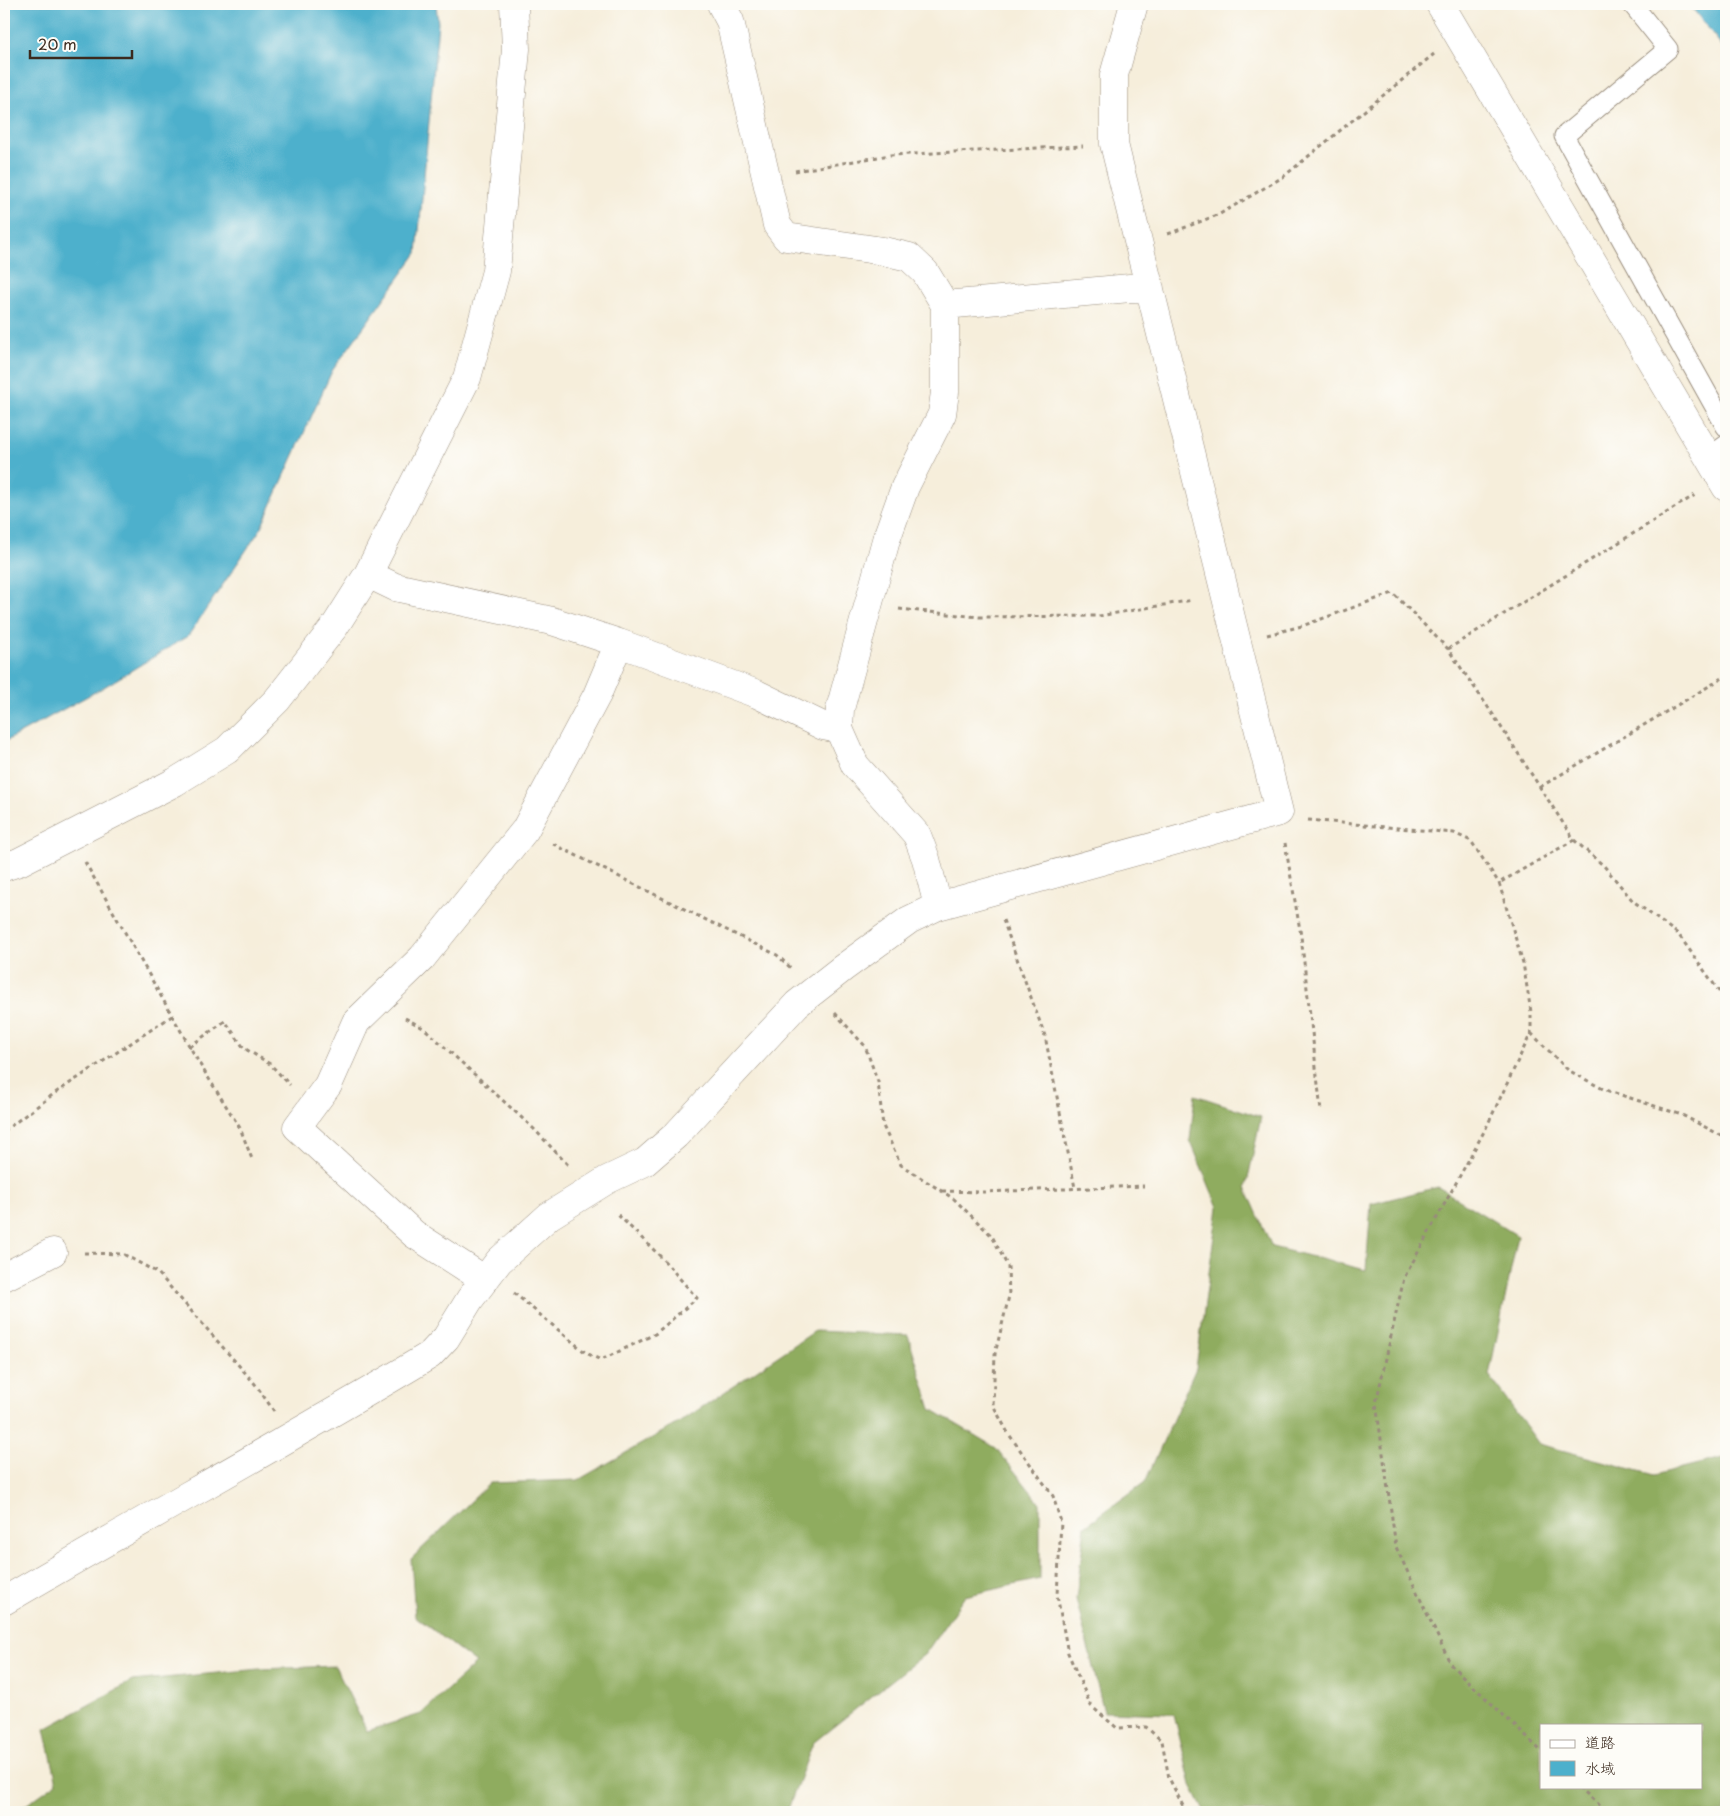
<svg xmlns="http://www.w3.org/2000/svg" width="1730" height="1816" viewBox="0 0 1730 1816" font-family="'Playpen Sans','Klee One',sans-serif">
	<rect width="100%" height="100%" fill="#fdfcf7"/>
	<filter id="ink" filterUnits="userSpaceOnUse"><feTurbulence type="fractalNoise" baseFrequency=".02" numOctaves="2"/><feDisplacementMap in="SourceGraphic" scale="10" xChannelSelector="R" yChannelSelector="G"/><feConvolveMatrix kernelMatrix="1 2 1 2 8 2 1 2 1" color-interpolation-filters="sRGB"/></filter>
	<filter id="wash" filterUnits="userSpaceOnUse"><feTurbulence type="fractalNoise" baseFrequency=".0096" numOctaves="4" result="noise"/><feDisplacementMap in="SourceGraphic" scale="20" xChannelSelector="R" yChannelSelector="G"/><feGaussianBlur stdDeviation="1.12" result="paint"/><feColorMatrix in="noise" values="0 0 0 0 0 0 0 0 0 0 0 0 0 0 0 0 0 1.4 0 .05"/><feComposite in="paint" operator="in"/></filter>
	<g filter="url(#wash)">
		<rect width="100%" height="100%" fill="#f6eedb"/>
		<!-- forest -->
		<path fill="#8fac5f" stroke="#656b3e" fill-rule="evenodd" d="M1195 1095 1261 1117 1246 1188 1272 1247 1366 1270 1371 1204 1438 1187 1518 1236 1489 1375 1539 1444 1654 1475 1726 1457V1812H1205L1191 1785 1174 1714 1104 1712 1076 1599 1085 1526 1145 1482 1196 1368 1218 1207 1190 1140ZM1541 1725H1701V1787H1541Z
			M815 1331 908 1335 931 1409 996 1448 1040 1503V1579L965 1596 925 1654 813 1743 787 1812H16L57 1783 45 1729 132 1681 260 1669 335 1666 367 1731 421 1714 476 1663 415 1616 411 1559 490 1483 578 1480 680 1422Z"/>
		<!-- water -->
		<path fill="#4db0cc" stroke="#446d75" d="M4 4H436L438 23 417 253 332 371 260 530 188 636 104 687 4 742Z
			M1689 4H1726V51Z"/>
	</g>
	<g filter="url(#ink)">
		<g fill="none" stroke-linecap="round" stroke-linejoin="round">
			<!-- lane casing -->
			<g stroke="#988c7c" stroke-width="21">
				<path id="lane" d="M1632 4 1668 49 1564 136 1726 427
					M1709 457 1726 445"/>
			</g>
			<!-- street casing -->
			<g stroke="#988c7c" stroke-width="29">
				<path id="street" d="M721 4 730 21 777 225 786 237 883 251 909 257 925 272 945 305V392L942 414 905 487 886 540 840 709 839 729 855 765 917 835 926 859 938 906
					M1440 4 1726 487
					M945 305 1130 288 1150 289
					M368 574 395 587 552 621 619 643 757 694 823 726 839 729
					M4 867 19 862 175 782 227 750 277 700 335 626 368 574 467 378 496 271 516 49 514 4
					M4 1277 53 1252
					M485 1280 414 1234 297 1127 328 1085 356 1022 422 958 525 830 597 695 619 643
					M4 1601C145 1518 289 1440 430 1355L446 1338 470 1299 499 1261 549 1216 607 1180 645 1162 676 1135 797 1004 843 968 909 920 938 906 1279 812 1114 144V75L1134 4"/>
			</g>
			<!-- path -->
			<path stroke="#988c7c" stroke-width="3" stroke-dasharray="4 4" stroke-linecap="butt" d="M795 171 890 155 1083 146
				M1168 234 1220 214 1283 177 1434 54
				M899 609 979 617 1099 616 1193 600
				M1267 635 1302 626 1393 593 1448 649 1492 713 1574 840 1499 883
				M1448 649 1695 495
				M1540 787 1726 676
				M1308 820 1454 833 1471 841 1499 883 1523 963 1531 1012V1033L1486 1128 1404 1278 1376 1403 1396 1547 1451 1665 1541 1751
				M1574 840 1604 866 1633 901 1678 934 1726 1001
				M1285 843 1301 936 1321 1111
				M553 844 777 955 792 969
				M85 862 199 1063 240 1128 252 1159
				M1003 920 1045 1036 1075 1188
				M835 1013 865 1046 878 1082 883 1126 901 1165 954 1199 992 1236 1008 1267 1009 1296 995 1354 993 1405 1008 1433 1053 1496 1061 1522 1057 1595 1068 1653 1091 1706 1117 1728 1146 1727 1162 1741 1169 1778 1186 1812
				M405 1018 425 1029 534 1129 569 1166
				M1531 1033 1568 1070 1603 1089 1682 1115 1726 1138
				M189 1047 225 1021 244 1048 270 1064 290 1085
				M4 1131 55 1093 172 1016
				M942 1191 983 1192 1144 1186
				M84 1253 123 1254 158 1273 255 1384 274 1411
				M514 1293 586 1353 601 1360 655 1334 697 1298 660 1256 616 1213
				M1579 1787 1607 1812"/>
			<!-- lane -->
			<use href="#lane" stroke="#fff" stroke-width="19"/>
			<!-- street -->
			<use href="#street" stroke="#fff" stroke-width="28"/>
		</g>
	</g>
	<!-- margin -->
	<rect width="1730" height="1816" fill="none" stroke="#fdfcf7" stroke-width="20"/>
	<!-- legend -->
	<rect x="1540" y="1724" width="162" height="65" fill="#fdfcf7" stroke="#afa8a0"/>
	<rect x="1550" y="1740" width="25" height="8" fill="#ffffff" stroke="#afa8a0"/>
	<text x="1585" y="1748" font-size="15" fill="#3b2a1e">道路</text>
	<rect x="1550" y="1761" width="25" height="15" fill="#4db0cc" stroke="#afa8a0"/>
	<text x="1585" y="1774" font-size="15" fill="#3b2a1e">水域</text>
	<!-- scale -->
	<path d="M30 50v8h102v-8" fill="none" stroke="#3b2a1e" stroke-width="2.5"/>
	<text x="38" y="50" font-size="15" fill="#3b2a1e" stroke="#fdfcf7" stroke-width="4" paint-order="stroke">20 m</text>
</svg>
